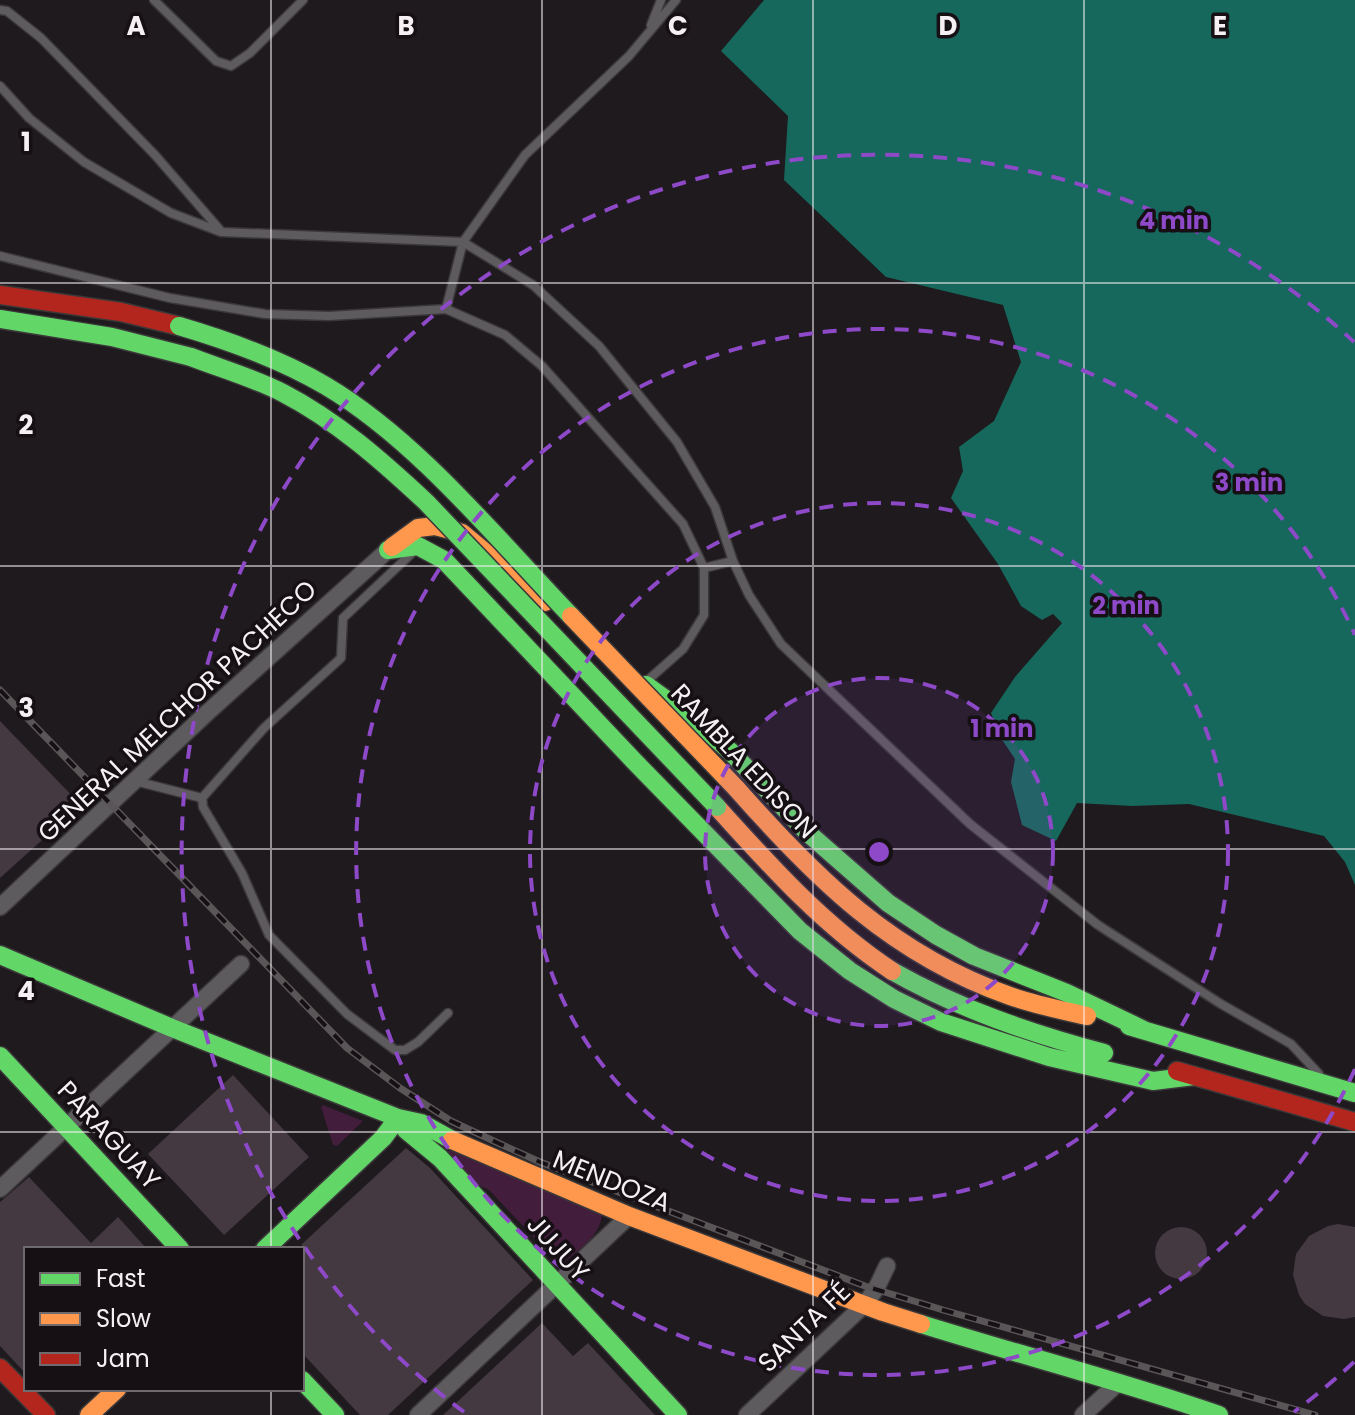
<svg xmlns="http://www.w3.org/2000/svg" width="1355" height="1415" viewBox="0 0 1355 1415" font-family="Poppins,sans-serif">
	<rect width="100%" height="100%" fill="#1e1a1d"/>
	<!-- green -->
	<path fill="#421d3c" d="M323 1105 363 1121 337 1146 333 1145 321 1107Z
		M451 1150 602 1215C600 1237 578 1250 563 1263H558L489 1190 473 1182 444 1152Z"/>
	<!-- water -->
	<path fill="#16675c" d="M764 0H1355V885L1345 862 1324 836 1189 804 1132 806 1077 803 1056 841 1022 825 1011 782 1015 759 1001 738 991 713 1015 677 1062 623 1053 614 1042 620 1021 606 998 564 951 498 963 471 959 447 994 421 1021 362 1003 305 886 277 784 180 788 116 721 51Z"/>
	<!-- building -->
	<path fill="#443841" d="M0 721 81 805 0 878Z
		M233 1075 309 1157 224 1235 148 1154Z
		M406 1148 430 1168 533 1280 388 1415H360L302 1353V1244Z
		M29 1177 91 1243 118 1217 147 1249H26V1374L0 1346V1202Z
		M1338 1224 1355 1227V1317L1344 1319 1323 1316 1305 1304 1299 1295 1293 1275 1296 1254 1309 1236 1328 1226Z
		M1155 1253a26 26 0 1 1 52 0a26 26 0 1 1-52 0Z
		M542 1323 573 1356 588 1343 655 1415H443Z"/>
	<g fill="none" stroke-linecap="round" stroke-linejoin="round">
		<!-- lane casing -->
		<g stroke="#3b383a" stroke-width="11">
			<path id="lane" d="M154 0 216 61 231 66 250 53 303 0
				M0 10 7 11 41 38 155 155 221 231
				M651 25 661 0
				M0 86 29 118 84 162 171 213 221 232 463 242 533 285 599 346 677 442 715 507 733 561 749 595 781 644 970 824 1098 925 1221 1004 1291 1044 1319 1074
				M0 256 170 298 265 314 329 316 446 309 505 335 542 366 683 524 704 568V615L683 649 648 680
				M446 309 463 242 525 155 629 56 676 0
				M411 554 343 618 341 658 264 728 202 798 203 807 242 873 269 935 347 1014 395 1050H405L418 1042 448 1013
				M704 568 733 561
				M135 781 202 798"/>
		</g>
		<!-- street casing -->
		<g stroke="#3b383a" stroke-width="19">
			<path id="street" d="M0 907 208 712 388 550
				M0 1189 241 964
				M418 1415 629 1216
				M747 1415 864 1305 876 1289 887 1266
				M1083 1415 1119 1382"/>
		</g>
		<!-- fast casing -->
		<g stroke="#3b383a" stroke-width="21">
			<path id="fast" d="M0 319 112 337 191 357
				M388 550 418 546 444 560 634 761 800 931 850 971 894 999 941 1022 1049 1057 1153 1081 1194 1076
				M646 685 697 722 731 752 808 833 888 903 936 935 974 956 1067 993 1144 1030
				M0 955 172 1028 398 1118 421 1123 452 1140
				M892 971C959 1009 1030 1033 1104 1053
				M1129 1026 1355 1093
				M0 1056 180 1249
				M398 1118 406 1130 440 1158 678 1415
				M265 1249 383 1138 398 1118
				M921 1324C1020 1355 1121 1381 1219 1415
				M302 1380 335 1415"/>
		</g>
		<!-- slow casing -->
		<g stroke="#3b383a" stroke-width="21">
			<path id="slow" d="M392 547 418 528 435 526 462 533 545 602
				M736 788C816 879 893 955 1010 996 1035 1005 1061 1010 1087 1016
				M717 807C771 867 824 926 892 971
				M452 1140 629 1216 883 1312 921 1324
				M89 1415 117 1389"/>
		</g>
		<!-- jam casing -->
		<g stroke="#3b383a" stroke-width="21">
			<path id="jam" d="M0 295 121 312 179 326
				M1177 1071 1355 1122
				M0 1368 46 1415"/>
		</g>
		<!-- lane -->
		<use href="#lane" stroke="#5d5b5d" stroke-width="8"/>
		<!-- street -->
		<use href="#street" stroke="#5d5b5d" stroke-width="16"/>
		<!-- fast -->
		<use href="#fast" stroke="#63d668" stroke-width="18"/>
		<!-- slow -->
		<use href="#slow" stroke="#ff974d" stroke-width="18"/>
		<!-- jam -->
		<use href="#jam" stroke="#b3261e" stroke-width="18"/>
		<!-- rail casing -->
		<g stroke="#5a5658" stroke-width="7">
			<path id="rail" d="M0 690 347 1048 400 1088 451 1121 498 1143 540 1162 865 1286 943 1310 1315 1415"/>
		</g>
		<!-- rail -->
		<use href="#rail" stroke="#161015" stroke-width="4" stroke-dasharray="12" stroke-linecap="butt"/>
		<!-- fast-bridge casing -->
		<g stroke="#3b383a" stroke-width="21" stroke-linecap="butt">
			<path id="fast-bridge" d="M179 326C230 341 280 359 326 386 417 440 497 539 571 616
				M191 357C222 369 254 378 283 393 337 421 382 461 426 502L717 807"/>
		</g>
		<!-- slow-bridge casing -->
		<g stroke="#3b383a" stroke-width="21" stroke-linecap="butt">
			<path id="slow-bridge" d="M571 616 736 788"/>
		</g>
		<!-- fast-bridge -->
		<use href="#fast-bridge" stroke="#63d668" stroke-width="18"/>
		<!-- slow-bridge -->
		<use href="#slow-bridge" stroke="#ff974d" stroke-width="18"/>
	</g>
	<!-- grid -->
	<path fill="none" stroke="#f5f0f3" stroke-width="2" stroke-opacity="0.55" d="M271 0V1249M542 0V1415M813 0V1415M1084 0V1415M0 283H1355M0 566H1355M0 849H1355M0 1132H1355M271 1389V1415"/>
	<!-- distance rings -->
	<circle cx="879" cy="852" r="174" fill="#8d49c7" fill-opacity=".12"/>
	<g fill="none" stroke="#8d49c7" stroke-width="4" stroke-dasharray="14 10">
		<circle cx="879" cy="852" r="174"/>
		<circle cx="879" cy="852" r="349"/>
		<path d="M1355 1069A523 523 0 1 1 1355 635"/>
		<path d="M1354 1362A697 697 0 0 1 1294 1412M464 1412A697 697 0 1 1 1354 342"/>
	</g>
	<g text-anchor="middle" stroke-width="7" stroke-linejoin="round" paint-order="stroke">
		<!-- street labels -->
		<g font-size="26" fill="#f5f0f3" stroke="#161015">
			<text transform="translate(177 711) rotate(-43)" y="9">GENERAL MELCHOR PACHECO</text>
			<text transform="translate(744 761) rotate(47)" y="9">RAMBLA EDISON</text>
			<text transform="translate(109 1135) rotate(47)" y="9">PARAGUAY</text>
			<text transform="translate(612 1181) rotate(22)" y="9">MENDOZA</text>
			<text transform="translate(558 1248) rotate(48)" y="9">JUJUY</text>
			<text transform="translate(804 1327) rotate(-44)" y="9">SANTA FÉ</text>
		</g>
	</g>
	<g font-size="26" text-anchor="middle" font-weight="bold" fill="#f5f0f3" stroke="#161015" stroke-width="7" stroke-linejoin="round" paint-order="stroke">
		<text x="136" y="35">A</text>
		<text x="406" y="35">B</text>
		<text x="678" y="35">C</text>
		<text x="948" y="35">D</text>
		<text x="1220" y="35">E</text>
		<text x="26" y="151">1</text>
		<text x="26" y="434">2</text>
		<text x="26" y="717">3</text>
		<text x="26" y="1000">4</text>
	</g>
	<circle cx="879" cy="852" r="12" fill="#8d49c7" stroke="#161015" stroke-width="4"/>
	<g font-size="24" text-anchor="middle" font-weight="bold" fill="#8d49c7" stroke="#161015" stroke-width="7" stroke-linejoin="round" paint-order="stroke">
		<text x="1174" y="229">4 min</text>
		<text x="1249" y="491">3 min</text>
		<text x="1126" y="614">2 min</text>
		<text x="1002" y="737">1 min</text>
	</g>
	<!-- legend -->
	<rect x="24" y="1247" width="280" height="144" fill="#161015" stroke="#6f6a6e" stroke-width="2"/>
	<rect x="40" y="1273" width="40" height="12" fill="#63d668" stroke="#6f6a6e" stroke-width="2"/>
	<text x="96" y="1287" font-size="24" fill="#f5f0f3">Fast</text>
	<rect x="40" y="1313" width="40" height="12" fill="#ff974d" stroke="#6f6a6e" stroke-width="2"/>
	<text x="96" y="1327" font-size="24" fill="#f5f0f3">Slow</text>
	<rect x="40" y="1353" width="40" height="12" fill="#b3261e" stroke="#6f6a6e" stroke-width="2"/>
	<text x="96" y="1367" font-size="24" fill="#f5f0f3">Jam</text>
</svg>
